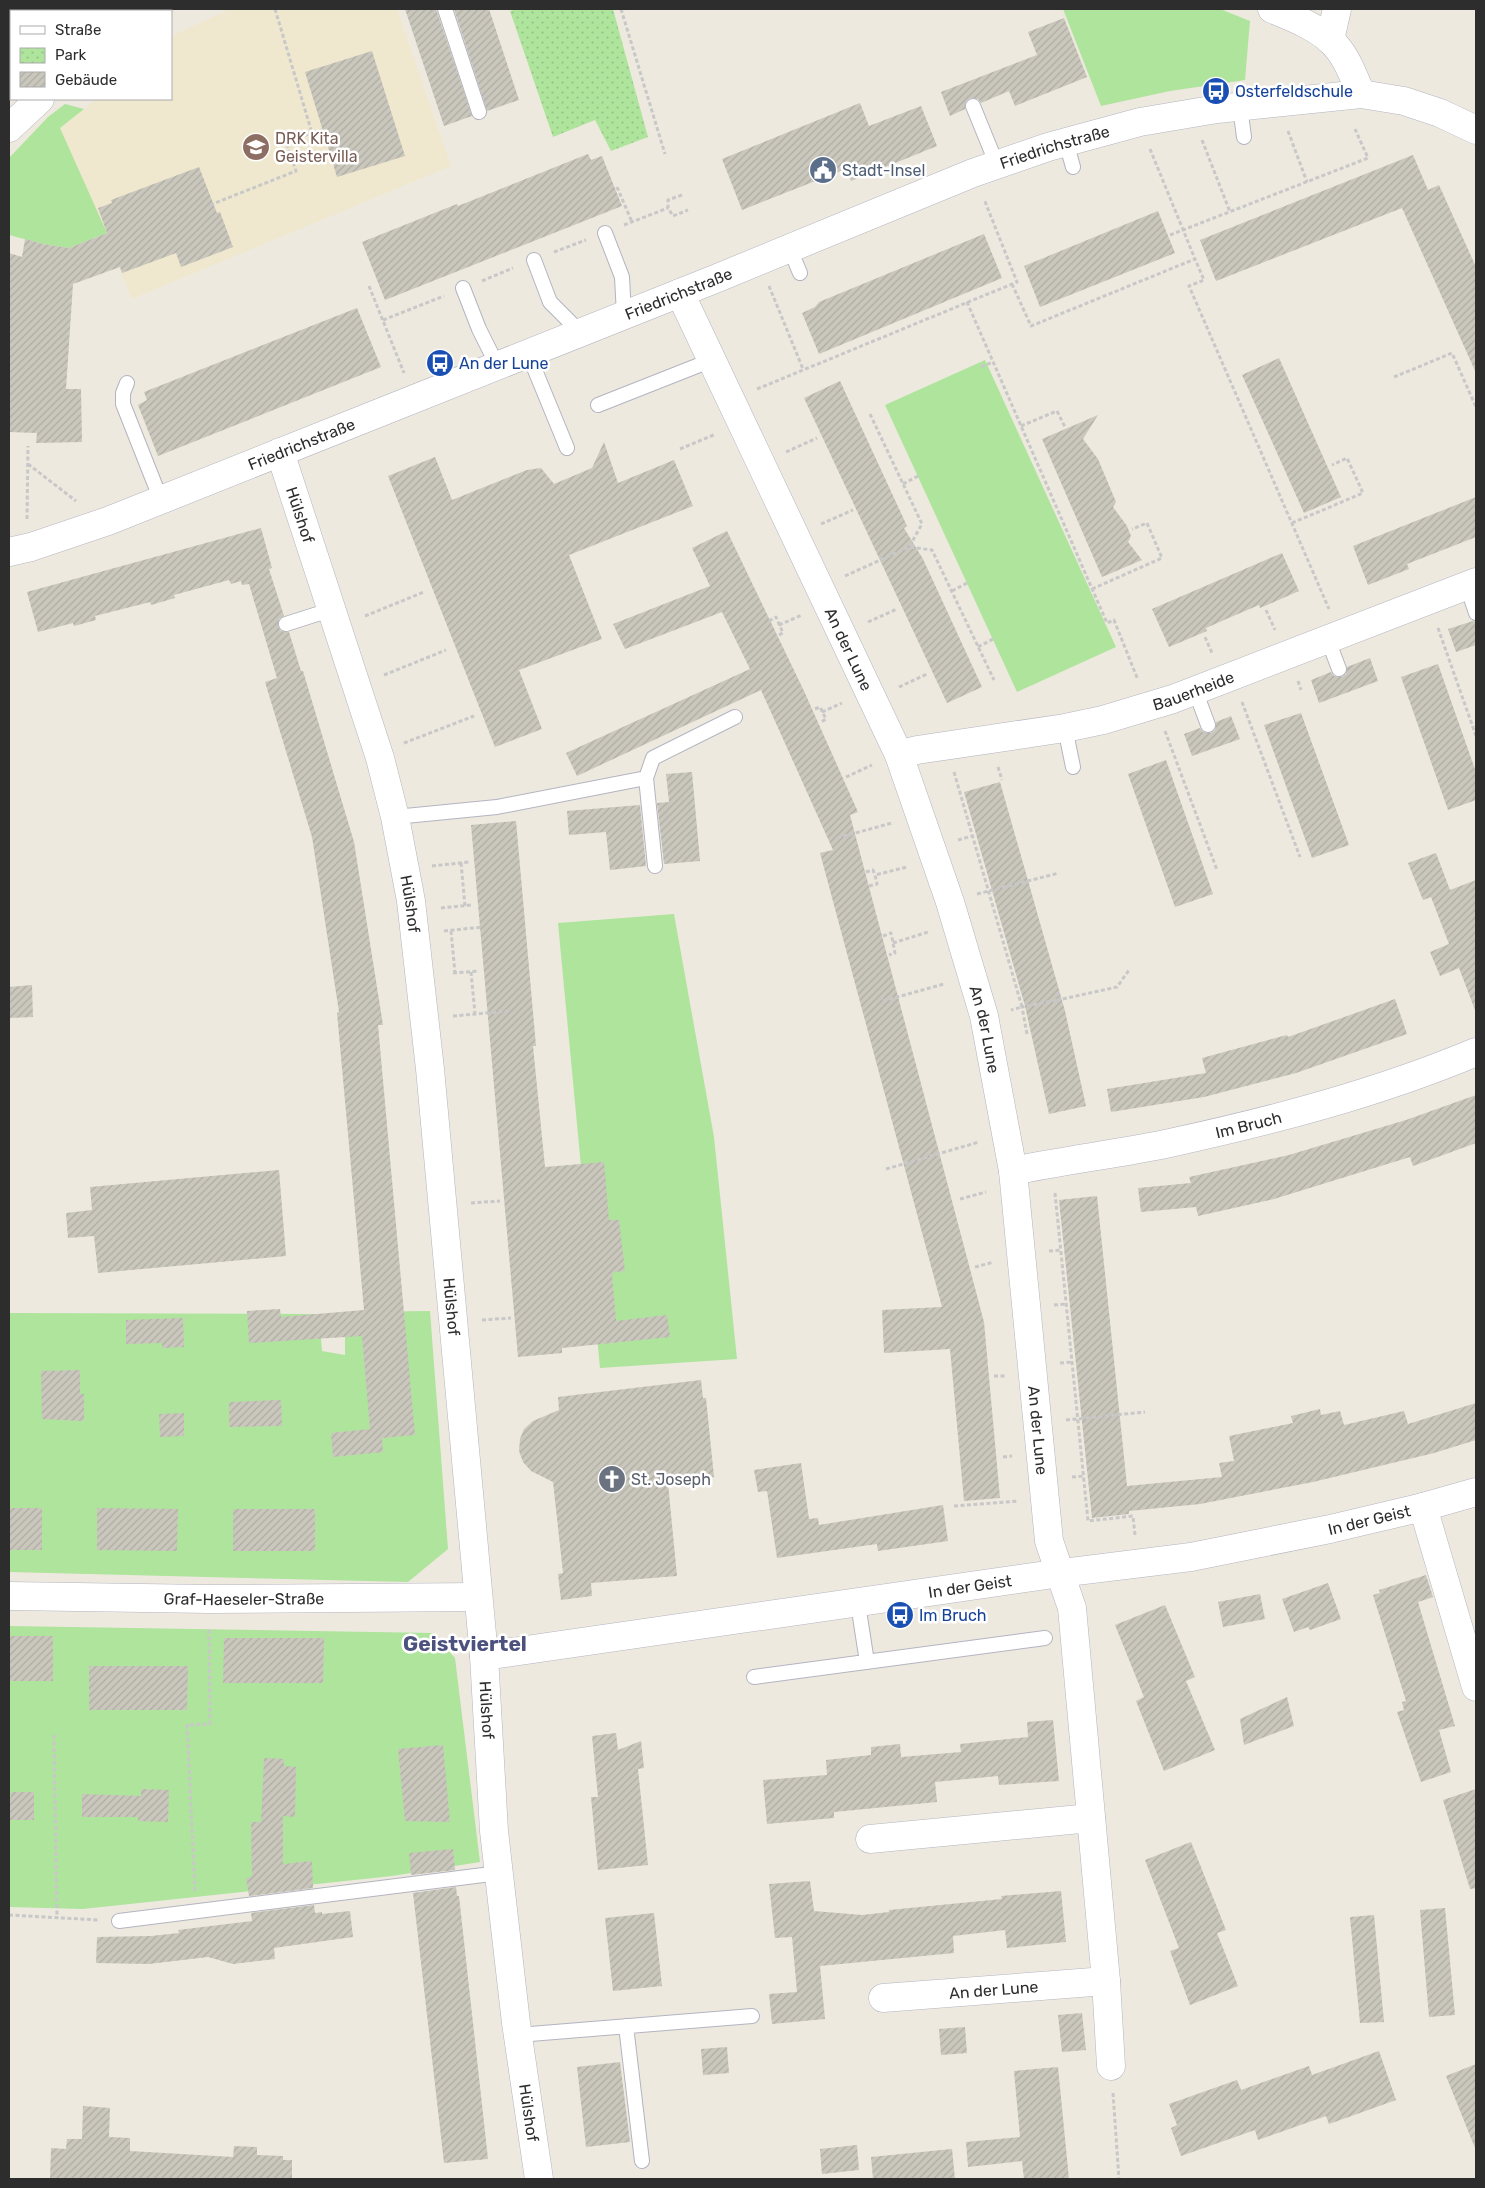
<svg xmlns="http://www.w3.org/2000/svg" width="1485" height="2188" viewBox="0 0 1485 2188" font-family="Rubik,sans-serif">
	<defs>
		<pattern id="park-dots" width="8" height="8" patternUnits="userSpaceOnUse" patternTransform="scale(1.25)"><rect width="8" height="8" fill="#aee49c"/><path d="M2 2h.1M6 6h.1" fill="none" stroke="#96c487" stroke-width="1.8" stroke-linecap="round"/></pattern>
		<pattern id="building-hatch" width="6" height="6" patternUnits="userSpaceOnUse" patternTransform="scale(1.25)"><rect width="6" height="6" fill="#cac7bd"/><path d="M-1 1l2-2M0 6l6-6M5 7l2-2" fill="none" stroke="#aeaba3"/></pattern>
	</defs>
	<rect width="100%" height="100%" fill="#eee9df"/>
	<!-- education -->
	<path fill="#efe8cf" d="M231 9H397L451 166 132 299 60 128 97 99H171V39L179 32Z"/>
	<!-- grass -->
	<path fill="#aee49c" d="M1063 9H1220L1250 21 1245 80 1170 91 1101 106Z
		M65 104 84 109 60 128 107 233 69 248 43 244 9 235V158L48 117Z
		M985 360 1116 647 1017 692 885 405Z
		M674 914 714 1137 737 1359 600 1368 558 923Z
		M430 1311 448 1549 408 1582 9 1572V1313L319 1314 322 1351 345 1355V1312Z
		M9 1626 433 1633 455 1658 480 1862 392 1876 83 1909 9 1907Z"/>
	<!-- park -->
	<path fill="url(#park-dots)" d="M517 9H613L648 137 611 151 595 120 553 137 510 11Z"/>
	<!-- building -->
	<path fill="url(#building-hatch)" d="M405 9H436L472 116 444 126Z
		M454 9H489L519 100 487 111Z
		M1064 18 1087 77 1015 106 1009 91 981 103 978 99 970 98 966 101 965 109 950 116 941 92 1037 55 1028 32Z
		M372 51 405 156 337 177 305 72Z
		M860 103 869 126 921 106 937 146 851 181 846 169 742 210 722 159Z
		M588 154 591 160 602 156 622 206 385 300 362 242 457 204 458 206Z
		M1413 155 1428 190 1439 185 1476 267V373L1402 208 1216 281 1200 240Z
		M199 167 217 213 220 212 233 247 181 267 176 253 122 273 120 267 73 284 66 389H81L82 442 36 443 37 433 9 432V253L22 257 25 239 43 244 69 248 107 233 98 208 112 203 111 200Z
		M1158 211 1175 253 1040 307 1024 266Z
		M984 234 1002 278 819 354 802 313 815 307 819 302Z
		M357 308 381 367 158 456 138 405 147 400 144 392Z
		M1279 358 1341 497 1304 513 1242 375Z
		M840 381 907 526 904 528 923 559 982 687 947 703 804 398Z
		M1098 415 1083 439 1098 459 1116 502 1113 507 1127 526 1131 536 1128 542 1142 560 1102 577 1042 439Z
		M604 442 618 483 674 460 693 506 569 555 602 639 519 670 542 729 495 747 388 476 435 457 452 500 527 470 541 468 554 484 592 468Z
		M1476 497V537L1407 564 1409 569 1368 585 1353 546Z
		M261 528 272 568 269 569 284 616 279 619 278 626 281 631 289 632 301 671H303L354 842 383 1025H378L415 1435 382 1438 383 1452 333 1457 331 1433 370 1429 362 1336 249 1343 247 1311 280 1309 281 1317 364 1310 337 1013 339 1012 312 837 265 682 277 678 249 584 242 585 241 581 231 584 229 580 174 595 175 598 151 605 150 602 95 616 96 620 74 626 73 623 38 632 27 592Z
		M727 531 804 691 858 812 850 815 984 1322 1000 1498 964 1501 950 1349 884 1353 882 1310 942 1307 820 853 833 850 761 690 577 776 566 753 750 669 722 612 625 649 613 624 710 586 692 548Z
		M1282 553 1299 591 1260 608 1259 605 1231 617 1206 628 1207 631 1169 647 1152 609Z
		M1473 621 1476 622V645L1456 652 1448 629Z
		M1370 658 1378 681 1319 703 1311 680 1331 672 1334 676 1342 677 1346 674 1347 667Z
		M1438 664 1476 772V800L1448 810 1401 677Z
		M1301 713 1349 845 1312 858 1264 725Z
		M1231 716 1240 739 1192 756 1184 734 1200 728 1203 732 1211 733 1215 730 1216 722Z
		M1166 760 1213 894 1175 907 1128 774Z
		M692 772 700 861 664 864 657 803 669 802 666 774Z
		M1000 782 1065 1011 1086 1106 1049 1114 1025 1006 964 792Z
		M640 805 646 866 610 870 606 832 569 835 567 811Z
		M516 821 536 1046H533L545 1167 604 1162 609 1220H619L625 1271 614 1272 612 1275 616 1321 667 1315 670 1337 562 1348V1353L518 1357 471 825Z
		M1436 853 1450 890 1476 880V1009L1475 1010 1459 968 1440 976 1430 952 1449 944 1431 897 1423 900 1408 863Z
		M32 985 33 1017 9 1018V987Z
		M1395 999 1407 1034 1296 1073 1204 1097 1111 1112 1107 1089 1206 1073 1202 1058 1287 1035 1288 1037Z
		M1476 1095V1143L1413 1166 1410 1157 1274 1199 1198 1216 1196 1207 1141 1212 1138 1188 1191 1183 1189 1177 1289 1155 1406 1120Z
		M279 1170 286 1256 98 1273 94 1236 68 1238 66 1213 92 1210 90 1187Z
		M1097 1196 1127 1486 1222 1477 1219 1463 1234 1461 1229 1436 1293 1423 1291 1416 1320 1409 1321 1415 1340 1411 1344 1425 1404 1411 1408 1424 1476 1403V1440L1434 1453 1313 1482 1200 1504 1129 1511V1514L1092 1518 1059 1200Z
		M183 1318 184 1347 162 1348V1343L126 1344V1320Z
		M80 1370V1394H84V1421L42 1419 41 1371Z
		M701 1380 703 1398H706L714 1477 668 1483 677 1576 591 1583 592 1596 561 1600 558 1574 563 1573 553 1482 531 1471 523 1462 519 1451 520 1439 524 1429 533 1421 559 1410 558 1397Z
		M281 1400 282 1426 229 1427V1402Z
		M184 1413V1436L160 1437 159 1414Z
		M801 1463 809 1519 818 1518 819 1525 943 1505 948 1541 878 1551 877 1544 777 1558 767 1491 758 1492 754 1470Z
		M9 1508H42V1550H9Z
		M97 1508 178 1509 177 1551 97 1550Z
		M233 1509H315V1551H233Z
		M1426 1575 1433 1597 1418 1602 1455 1726 1439 1730 1451 1772 1421 1782 1397 1712 1404 1710 1402 1702 1406 1701 1373 1595 1380 1593 1379 1590Z
		M1328 1583 1341 1619 1310 1630 1308 1627 1294 1632 1282 1599Z
		M1260 1594 1265 1619 1223 1627 1218 1602Z
		M1165 1605 1195 1677 1186 1681 1215 1750 1164 1771 1136 1701 1144 1697 1115 1625Z
		M9 1636H53V1681H9Z
		M224 1638H324L323 1683H223Z
		M89 1666H188L187 1710H89Z
		M1287 1697 1294 1726 1244 1745 1240 1719Z
		M1053 1720 1059 1781 999 1785 998 1776 935 1782 937 1802 834 1812V1818L767 1824 763 1780 827 1775 826 1760 871 1755V1747L900 1744 901 1757 961 1752 960 1744 1028 1737 1027 1722Z
		M616 1733 618 1750 641 1741 644 1768 638 1769 648 1865 598 1870 591 1797H598L592 1736Z
		M443 1745 450 1822 405 1821 398 1749Z
		M264 1758 284 1759V1766L296 1767 295 1817 283 1816V1864L312 1861 313 1888 249 1896 246 1878 252 1877 251 1822H261Z
		M141 1789 169 1790 168 1822 138 1821V1817H82V1794L141 1796Z
		M1476 1789V1888L1470 1889 1443 1800Z
		M11 1792H34V1820H9V1797H11Z
		M1191 1842 1226 1930 1217 1933 1238 1986 1190 2005 1170 1951 1179 1948 1145 1860Z
		M453 1849 455 1870 411 1875 409 1853Z
		M810 1881 814 1911 862 1915 889 1912V1910L1002 1899 1001 1896 1061 1891 1066 1942 1007 1948 1005 1930 953 1936 954 1953 820 1966 825 2019 772 2024 769 1994 797 1992 792 1937 775 1938 769 1884Z
		M456 1887 457 1896H459L488 2159 444 2163 413 1893Z
		M314 1905 315 1913 322 1912V1914L350 1911 353 1937 274 1948 275 1959 233 1964 208 1957 149 1964 96 1963 97 1937 151 1936 179 1933 178 1930 252 1921 251 1913Z
		M1445 1908 1455 2015 1429 2017 1420 1910Z
		M654 1913 662 1986 613 1991 605 1918Z
		M1374 1915 1384 2022 1360 2023 1350 1917Z
		M1082 2013 1086 2050 1062 2052 1058 2015Z
		M965 2027 967 2053 941 2055 939 2029Z
		M727 2047 729 2073 703 2075 701 2049Z
		M1379 2051 1396 2100 1329 2124 1326 2116 1258 2140 1255 2130 1181 2156 1171 2128 1177 2125 1169 2104 1237 2080 1241 2090 1309 2066 1312 2075Z
		M620 2062 630 2142 586 2147 577 2067Z
		M1476 2064V2148H1475L1446 2076Z
		M1058 2067 1069 2179H1024L1022 2161 968 2167 966 2142 1020 2137 1014 2071Z
		M83 2106 110 2108 109 2137 130 2138V2151L233 2157 234 2146 257 2147V2155L283 2156V2160H292V2179H50L51 2148 66 2149 67 2139H82Z
		M857 2145 859 2170 822 2174 820 2149Z
		M952 2149 955 2179H873L871 2157Z"/>
	<g fill="none" stroke-linecap="round" stroke-linejoin="round">
		<!-- service casing -->
		<g stroke="#b3b4c0" stroke-width="16">
			<path id="service" d="M445 9 479 112
				M973 106 997 165
				M1240 107 1244 137
				M1066 142 1073 167
				M605 233 622 277 624 315
				M790 249 800 273
				M534 260 550 302 580 332
				M463 288 479 329 497 365
				M528 353 567 448
				M127 383 123 393V404L161 500
				M598 405 712 360
				M1467 586 1476 613
				M286 624 333 609
				M1328 640 1339 669
				M1195 690 1208 725
				M1065 728 1073 767
				M646 778 655 866
				M395 817 497 807 646 778 653 758 735 717
				M858 1604 867 1662
				M754 1677 1045 1638
				M119 1921 499 1873
				M626 2026 642 2161
				M518 2035 752 2016"/>
		</g>
		<!-- minor casing -->
		<g stroke="#b3b4c0" stroke-width="29">
			<g id="minor">
				<path d="M1272 9C1291 17 1315 26 1330 40 1346 54 1353 75 1361 94"/>
				<path d="M147 11 151 9"/>
				<path d="M1330 40 1337 9"/>
				<path d="M9 128 40 99"/>
				<path id="s1" d="M680 293 899 755 950 902 984 1016 1013 1171 1049 1541 1072 1608 1106 1981 1111 2066"/>
				<path id="s2" d="M280 452 380 758 395 817 411 901 430 1069 484 1656 494 1831 516 2023 539 2179"/>
				<path id="s3" d="M9 552 31 547 108 521 715 279 973 173 1048 147 1140 122 1217 109 1361 94 1404 101 1440 113 1476 130"/>
				<path id="s4" d="M899 755 917 750 1065 728 1103 720 1173 699 1476 582"/>
				<path id="s5" d="M1013 1171C1065 1160 1118 1154 1170 1143 1275 1120 1378 1093 1476 1052"/>
				<path d="M1423 1507 1476 1687"/>
				<path id="s6" d="M9 1596 209 1599 478 1597"/>
				<path id="s7" d="M484 1656 1061 1573 1191 1557 1330 1529 1423 1507 1476 1492"/>
				<path d="M870 1839 1091 1818"/>
				<path id="s8" d="M883 1998 1106 1981"/>
			</g>
		</g>
		<!-- path -->
		<path stroke="#c8c8c8" stroke-width="3" stroke-dasharray="4 2.5" stroke-linecap="butt" d="M275 9 312 133 322 130
			M621 9 665 154
			M1288 131 1307 182
			M1202 140 1230 212
			M1150 149 1195 259
			M617 187 632 222
			M682 195 668 200V208L673 216 688 210
			M210 205 296 171 286 141 312 133
			M624 225 668 208
			M1170 235 1368 158 1355 129
			M554 252 586 240
			M482 281 513 268
			M1012 284 1031 326 1195 259 1204 280 1189 286 1329 609
			M369 286 404 373
			M769 286 803 369
			M967 302 1107 623 1114 620 1138 680
			M383 320 444 296
			M981 367 993 362
			M1394 377 1452 353 1476 407
			M757 389 1017 282 984 199
			M870 414 922 524 909 547 932 550 994 680
			M1021 426 1057 411 1065 427
			M680 449 716 434
			M786 452 817 438
			M28 464 76 501
			M903 484 918 476
			M27 519 28 446
			M1292 523 1363 493 1347 458 1332 465
			M821 524 853 510
			M845 576 909 547
			M1092 589 1162 558 1147 523 1132 529
			M952 591 967 583
			M1266 610 1275 630
			M365 616 424 592
			M769 621 776 617 783 633 776 636
			M868 622 897 609
			M779 625 802 615
			M1438 628 1476 736
			M1205 637 1212 653
			M978 647 993 639
			M384 675 446 650
			M1298 681 1301 690
			M899 687 927 674
			M1242 702 1300 857
			M815 709 820 707 826 719 821 722
			M822 712 842 703
			M1165 731 1217 870
			M404 743 474 716
			M998 767 1002 780
			M954 772 1022 1007 1011 1010
			M846 777 872 765
			M837 838 892 823
			M958 840 972 836
			M461 863 465 906
			M432 866 469 862
			M866 872 873 870 875 875
			M869 886 877 884 875 875 907 867
			M977 894 1059 873
			M441 908 471 905
			M444 931 483 927
			M451 931 455 973
			M883 936 891 933 895 953 889 955
			M893 943 928 932
			M471 972 475 1014
			M453 973 479 971
			M1057 992 1058 1000 1117 987 1129 970
			M883 1001 944 984
			M453 1016 509 1011
			M1027 1034 1022 1007 1058 1000
			M886 1169 979 1142
			M1055 1193 1088 1521 1133 1516 1135 1535
			M960 1199 986 1192
			M471 1203 500 1201
			M1049 1251 1061 1250
			M975 1267 994 1262
			M1054 1305 1066 1304
			M482 1320 511 1318
			M1060 1363 1072 1362
			M994 1376H1006
			M1066 1420 1145 1412
			M1003 1457 1012 1456
			M1072 1477 1084 1476
			M954 1506 1018 1501
			M54 1735 57 1917
			M195 1891 187 1725 210 1724 209 1628
			M9 1915 99 1920
			M1113 2093 1119 2179"/>
		<!-- service -->
		<use href="#service" stroke="#fff" stroke-width="14"/>
		<!-- minor -->
		<use href="#minor" stroke="#fff" stroke-width="28"/>
	</g>
	<!-- icons -->
	<defs>
		<g id="bus-disc" transform="scale(1.4375)"><circle r="9.5" fill="#1a4fb4" stroke="#fff"/><path d="M-5-6H5V4H4V6H2V4H-2V6H-4V4H-5ZM-3.5-4V0h7V-4ZM-3.5 1.2v1.5H-2V1.2ZM2 1.2v1.5H3.5V1.2Z" fill="#fff"/></g>
		<g id="school-disc" transform="scale(1.4375)"><circle r="9.5" fill="#8d6e63" stroke="#fff"/><path d="M0-5L7-2L0 1L-7-2ZM-4 1L0 2.5L4 1V4Q0 6-4 4Z" fill="#fff"/></g>
		<g id="civic-disc" transform="scale(1.4375)"><circle r="9.5" fill="#5c6f8a" stroke="#fff"/><path d="M-.6-6.5H3V-4.5H.6V-3L4-1V1h2V6H-6V1h2V-1L-.6-3ZM-1.2 2.5V6h2.4V2.5Z" fill="#fff"/></g>
		<g id="church-disc" transform="scale(1.4375)"><circle r="9.5" fill="#6b7280" stroke="#fff"/><path d="M-1.2-6h2.4v3.5h3.3v2.4h-3.3V6h-2.4V-.1h-3.3v-2.4h3.3Z" fill="#fff"/></g>
	</defs>
	<g fill-rule="evenodd">
		<use href="#bus-disc" x="1216" y="91"/>
		<use href="#school-disc" x="256" y="147"/>
		<use href="#civic-disc" x="823" y="170"/>
		<use href="#bus-disc" x="440" y="363"/>
		<use href="#church-disc" x="612" y="1479"/>
		<use href="#bus-disc" x="900" y="1615"/>
	</g>
	<g text-anchor="middle" stroke-width="5" stroke-linejoin="round" paint-order="stroke">
		<!-- transit labels -->
		<g font-size="16" fill="#164399" stroke="#fff" text-anchor="start">
			<text x="1235" y="97">Osterfeldschule</text>
			<text x="459" y="369">An der Lune</text>
			<text x="919" y="1621">Im Bruch</text>
		</g>
		<!-- education labels -->
		<g font-size="16" fill="#785e54" stroke="#fff" text-anchor="start">
			<text x="275" y="144">DRK Kita<tspan x="275" dy="18">Geistervilla</tspan></text>
		</g>
		<!-- street labels -->
		<g font-size="16" fill="#2d2d2d" stroke="#fff">
			<text dy="6" stroke="none"><textPath href="#s3" startOffset="1122">Friedrichstraße</textPath></text>
			<text dy="6" stroke="none"><textPath href="#s3" startOffset="718">Friedrichstraße</textPath></text>
			<text dy="6" stroke="none"><textPath href="#s3" startOffset="312">Friedrichstraße</textPath></text>
			<text dy="6" stroke="none"><textPath href="#s2" startOffset="66">Hülshof</textPath></text>
			<text dy="6" stroke="none"><textPath href="#s1" startOffset="394">An der Lune</textPath></text>
			<text dy="6" stroke="none"><textPath href="#s4" startOffset="302">Bauerheide</textPath></text>
			<text dy="6" stroke="none"><textPath href="#s2" startOffset="471">Hülshof</textPath></text>
			<text dy="6" stroke="none"><textPath href="#s1" startOffset="799">An der Lune</textPath></text>
			<text dy="6" stroke="none"><textPath href="#s5" startOffset="240">Im Bruch</textPath></text>
			<text dy="6" stroke="none"><textPath href="#s2" startOffset="876">Hülshof</textPath></text>
			<text dy="6" stroke="none"><textPath href="#s1" startOffset="1204">An der Lune</textPath></text>
			<text dy="6" stroke="none"><textPath href="#s7" startOffset="896">In der Geist</textPath></text>
			<text dy="6" stroke="none"><textPath href="#s7" startOffset="491">In der Geist</textPath></text>
			<text dy="6" stroke="none"><textPath href="#s6" startOffset="235">Graf-Haeseler-Straße</textPath></text>
			<text dy="6" stroke="none"><textPath href="#s2" startOffset="1281">Hülshof</textPath></text>
			<text dy="6" stroke="none"><textPath href="#s8" startOffset="111">An der Lune</textPath></text>
			<text dy="6" stroke="none"><textPath href="#s2" startOffset="1686">Hülshof</textPath></text>
		</g>
		<!-- service labels -->
		<g font-size="16" fill="#4e5e75" stroke="#fff" text-anchor="start">
			<text x="842" y="176">Stadt-Insel</text>
		</g>
		<!-- worship labels -->
		<g font-size="16" fill="#5b616d" stroke="#fff" text-anchor="start">
			<text x="631" y="1485">St. Joseph</text>
		</g>
		<!-- district labels -->
		<g font-size="21" font-weight="bold" fill="#4c517e" stroke="#fff">
			<text x="465" y="1651">Geistviertel</text>
		</g>
	</g>
	<!-- border -->
	<rect width="1485" height="2188" fill="none" stroke="#2d2d2d" stroke-width="20"/>
	<!-- legend -->
	<rect x="10" y="10" width="162" height="90" fill="#ffffff" stroke="#ababab"/>
	<rect x="20" y="26" width="25" height="8" fill="#ffffff" stroke="#ababab"/>
	<text x="55" y="35" font-size="15" fill="#2d2d2d">Straße</text>
	<rect x="20" y="48" width="25" height="15" fill="url(#park-dots)" stroke="#ababab"/>
	<text x="55" y="60" font-size="15" fill="#2d2d2d">Park</text>
	<rect x="20" y="72" width="25" height="15" fill="url(#building-hatch)" stroke="#ababab"/>
	<text x="55" y="85" font-size="15" fill="#2d2d2d">Gebäude</text>
</svg>
